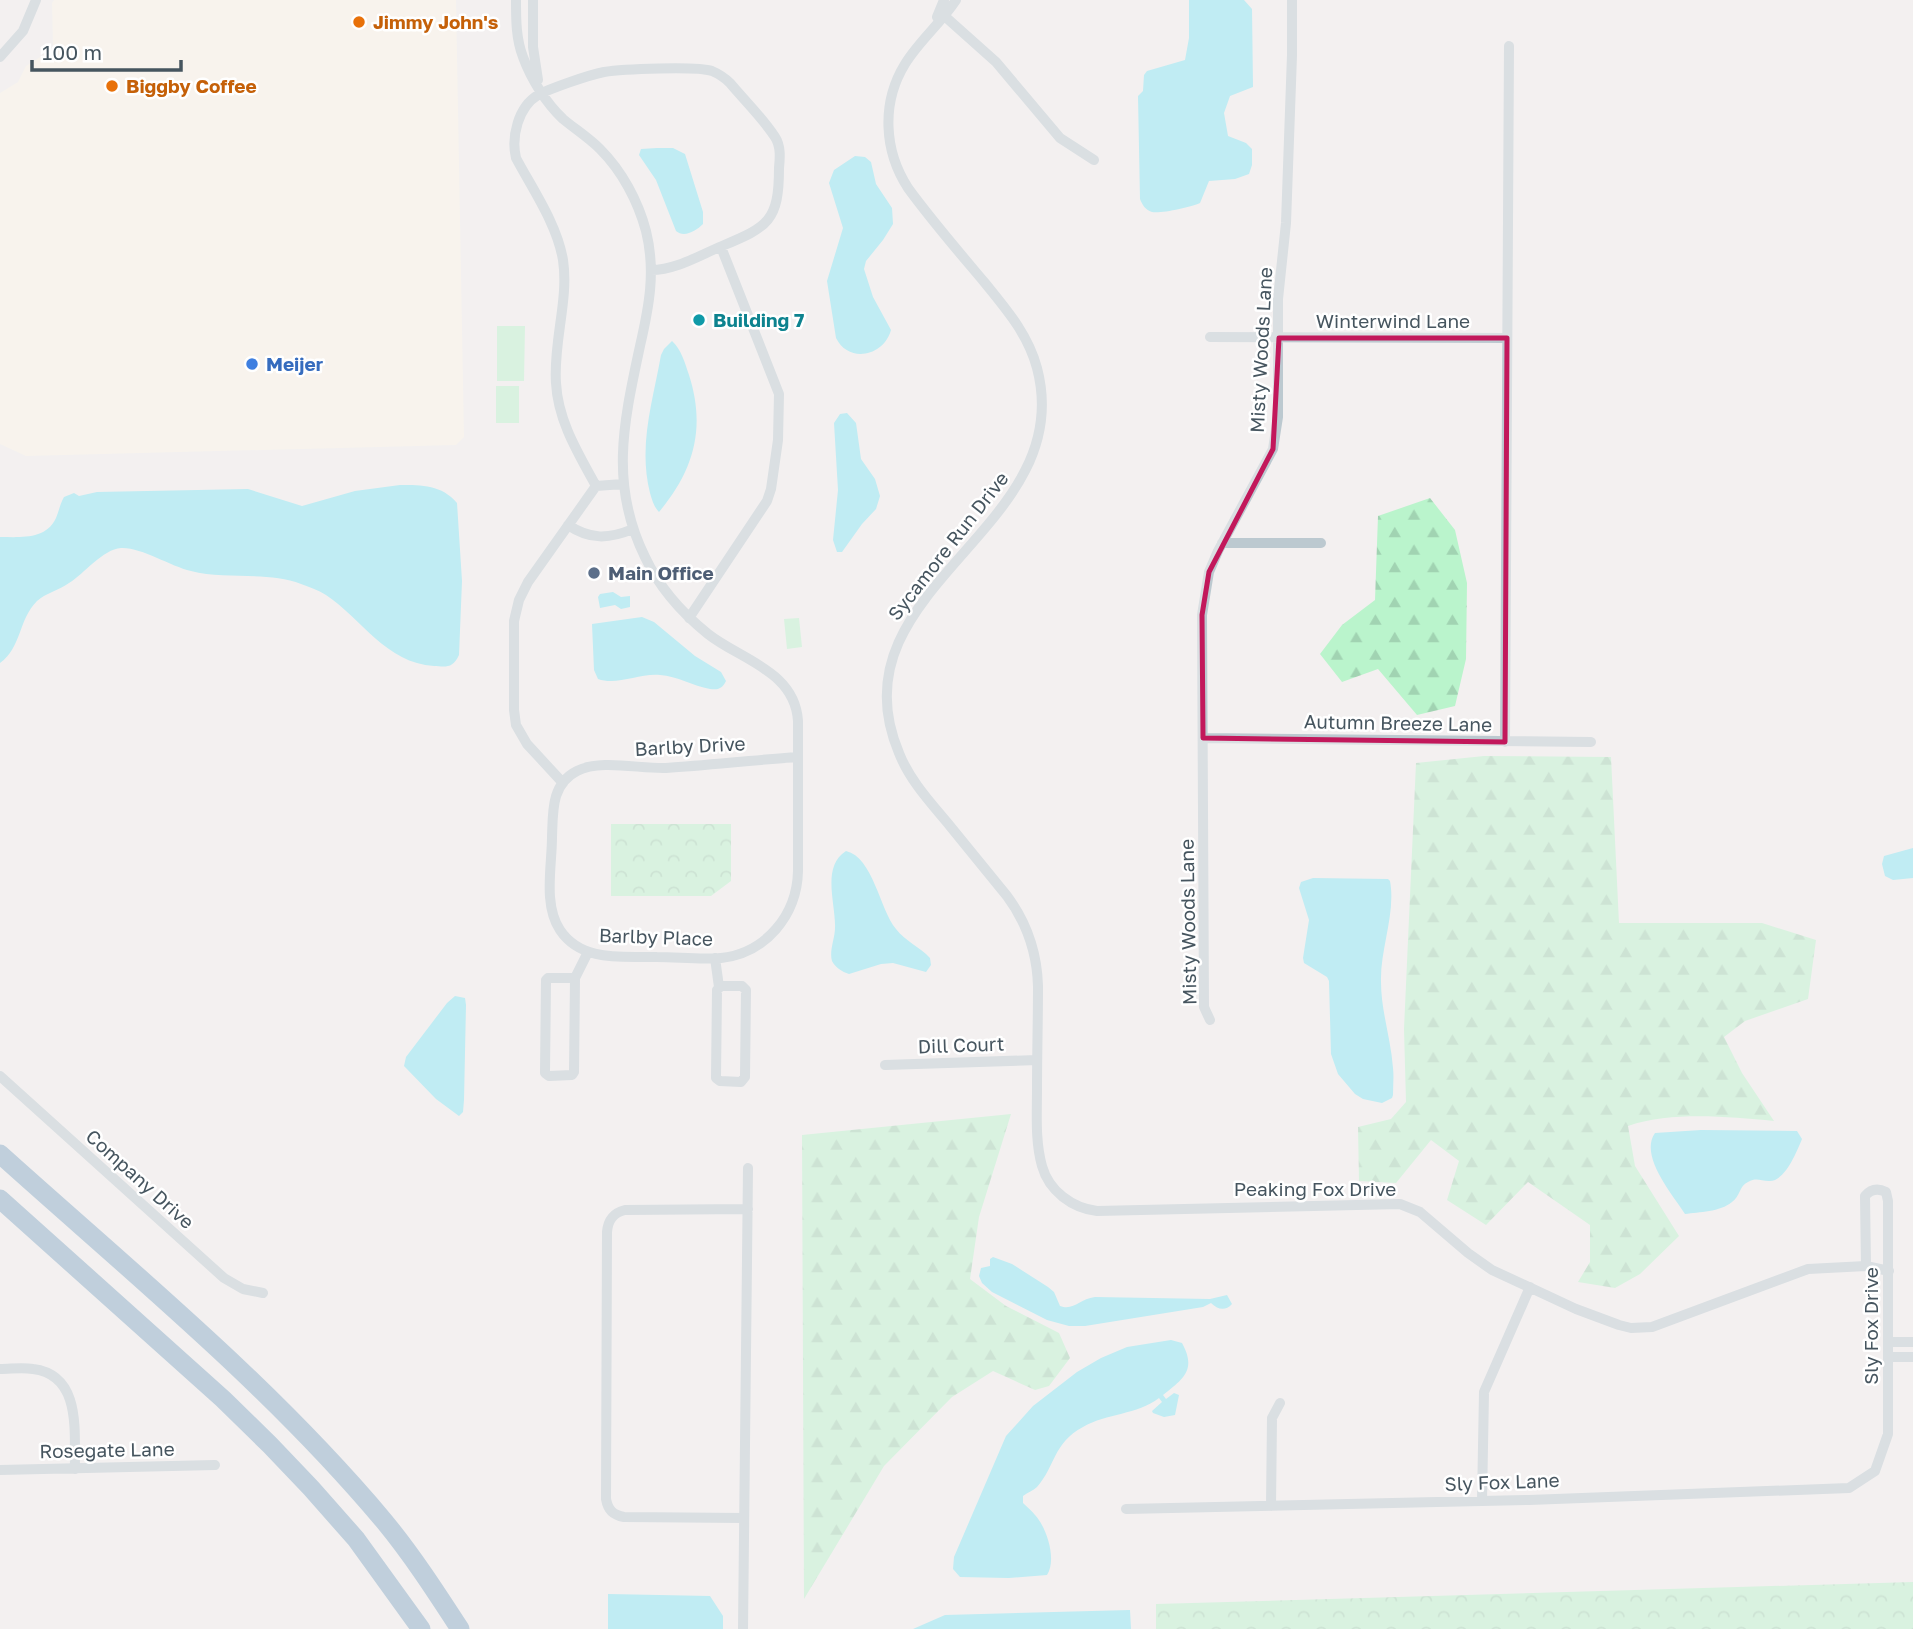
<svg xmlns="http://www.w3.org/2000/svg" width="1913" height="1629" viewBox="0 0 1913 1629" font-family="'Golos Text',sans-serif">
	<defs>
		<pattern id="forest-firs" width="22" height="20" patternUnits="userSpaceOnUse" patternTransform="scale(1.75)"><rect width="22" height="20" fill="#baf4cc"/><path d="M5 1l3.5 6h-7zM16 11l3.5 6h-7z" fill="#a1d3b2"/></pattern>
		<pattern id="park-crowns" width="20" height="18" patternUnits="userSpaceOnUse" patternTransform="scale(1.75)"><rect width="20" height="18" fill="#baf4cc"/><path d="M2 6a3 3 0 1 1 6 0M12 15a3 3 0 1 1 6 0" fill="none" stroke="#a1d3b2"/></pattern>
	</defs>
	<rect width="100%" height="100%" fill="#f3f0f0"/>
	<!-- commercial -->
	<path fill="#fef6e8" d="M54 0H456L464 437 456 445 26 456 0 444V93L18 82 26 66 53 49 52 3Z"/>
	<!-- forest -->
	<path fill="url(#forest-firs)" d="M1430 498 1455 530 1467 583 1466 659 1455 706 1417 715 1378 669 1342 682 1320 654 1342 625 1375 600 1378 516Z
		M1484 756 1611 757 1619 923H1762L1816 940 1808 999 1745 1021 1724 1037 1742 1073 1774 1121C1727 1117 1674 1111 1628 1126L1635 1166 1679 1236 1640 1274 1615 1288 1578 1282 1590 1262V1225L1528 1182 1486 1225 1447 1200 1459 1161 1431 1140 1396 1183 1359 1181 1358 1127 1391 1119 1406 1102 1404 1029 1416 763Z
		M1011 1114 979 1217 970 1279 1006 1306 1059 1333 1070 1358 1049 1386 1035 1390 993 1371 952 1397 884 1466 804 1599 802 1135Z"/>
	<!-- park -->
	<path fill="url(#park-crowns)" d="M611 824H731V881L711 896H611Z
		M1913 1582V1629H1156V1604Z"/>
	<!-- pitch -->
	<path fill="#baf4cc" d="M497 326H525L524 381H497Z
		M496 386H519V423H496Z
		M799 618 802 647 787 649 784 619Z"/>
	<!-- water -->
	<path fill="#83e6f5" d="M1189 0H1244L1252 9 1253 87 1230 96 1224 113 1228 136 1246 143 1252 149V165L1249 174 1235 179 1209 181 1200 203C1191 207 1160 214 1152 212 1145 210 1142 204 1140 199L1138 96 1143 91 1144 75 1147 71 1185 60 1189 38Z
		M657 148H673L685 154 703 212V224C696 231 684 238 676 231L656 180 639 155 641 149Z
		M855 156 865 157 871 162 876 184 892 208 893 224 883 240 866 261 864 269 873 297 891 330C884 356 849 364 836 338L827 281 843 228 829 183 834 170Z
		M672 341C681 349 685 363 689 375 706 428 694 470 659 512 654 507 652 500 650 493 638 445 653 401 661 355L664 349Z
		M847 413 856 423 861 459 875 479 880 496 876 509 862 524 842 552H837L833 540 838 490 834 423 840 414Z
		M400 485C422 485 442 485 457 503L462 581 459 655C453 668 447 667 434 666 386 663 362 619 326 595 318 590 309 587 301 584 269 571 225 580 191 571 170 566 141 547 121 548 103 549 84 574 69 583 59 590 46 593 37 601 18 620 22 647 0 663V537C20 537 46 540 56 518 59 511 60 504 64 497L74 493 79 496 97 492 248 489 302 506 355 491Z
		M613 592 621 597 630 596V607L621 609 615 605 600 608 598 597 600 594Z
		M642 617 654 622 695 656 721 672 726 681C722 689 718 690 710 689 693 686 677 676 660 675 639 673 617 686 598 679L594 670 592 624Z
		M1913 848V878L1893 880 1885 876 1882 864 1884 856Z
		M846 851C873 857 880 910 896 929 905 941 920 947 930 958L931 965 926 972 893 963 881 964 849 974C842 972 835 967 832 961 829 951 835 938 835 928 836 904 821 867 846 851Z
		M1313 878 1388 879 1390 881C1396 913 1380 949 1381 982 1381 1011 1391 1039 1393 1068 1394 1077 1393 1086 1393 1095L1392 1098 1382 1103 1363 1099 1355 1094 1338 1074 1331 1054 1329 981 1327 977 1304 963 1303 958 1309 920 1299 888 1301 882Z
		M455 996 465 998 466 1005 464 1100 463 1112 459 1116 436 1099 404 1066 406 1057 447 1003Z
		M1701 1130 1797 1131 1802 1139C1797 1151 1785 1182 1769 1181 1760 1181 1757 1177 1748 1182 1739 1186 1740 1197 1732 1202 1720 1212 1699 1212 1685 1214 1672 1194 1639 1156 1655 1133Z
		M993 1257 1012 1264 1048 1287 1054 1292 1060 1306C1074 1311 1079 1299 1095 1297L1210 1299 1227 1295 1232 1304C1225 1312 1217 1309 1211 1303L1203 1307 1085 1326H1069L1047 1320 992 1292 982 1283 979 1276 981 1268 990 1266V1259Z
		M1171 1340 1182 1343C1197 1370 1183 1379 1163 1395L1166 1399 1174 1393 1179 1395 1175 1415 1164 1417 1153 1413 1152 1411 1162 1402 1159 1398C1137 1415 1107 1413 1083 1427 1053 1443 1055 1467 1037 1487 1033 1491 1028 1492 1023 1496V1503C1027 1507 1032 1511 1035 1515 1047 1528 1057 1560 1047 1575L1009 1578 960 1577 953 1569 954 1557 1006 1436 1033 1406 1077 1372 1101 1358 1127 1347Z
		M608 1594 710 1596 723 1616V1629H608Z
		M1130 1610 1131 1629H913L945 1615Z"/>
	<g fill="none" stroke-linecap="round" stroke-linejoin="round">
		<!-- minor -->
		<path stroke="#bcc9d0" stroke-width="10" d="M516 0C516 20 516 39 523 57 531 79 546 103 563 119 575 129 589 138 600 149 622 171 638 201 646 231 656 271 649 307 640 346 624 421 609 484 645 557 659 587 682 613 708 634 741 660 795 671 798 721V871C797 915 766 953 721 958 700 960 678 957 657 957 624 956 582 963 560 930 543 904 552 866 552 837 553 812 551 784 577 771 600 759 640 769 666 768 710 765 754 760 798 757
			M533 0V47L538 80
			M956 0C941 23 919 41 905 64 881 103 884 151 908 188 932 221 959 252 985 283 1006 309 1028 334 1037 368 1080 530 829 588 899 753 910 781 931 803 950 826 969 849 988 873 1007 896 1027 923 1037 952 1038 986 1038 1020 1037 1055 1037 1089 1037 1114 1035 1141 1042 1166 1049 1191 1072 1208 1097 1211L1400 1204 1420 1212 1468 1253 1492 1270 1576 1309 1619 1325 1631 1328 1652 1327 1808 1269 1866 1266 1889 1271
			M940 12 996 62 1060 138 1094 160
			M937 17 944 0
			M0 57 23 31 36 0
			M1210 337 1507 338
			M596 486C578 453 558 421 556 383 553 342 569 300 563 260 557 224 533 190 516 158 511 137 518 107 538 95 551 88 589 75 604 72 622 69 697 66 712 71 719 74 725 78 730 83 745 101 762 117 775 137 781 146 780 158 779 168 779 221 768 227 722 246 700 255 676 270 651 270
			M596 486 623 484
			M568 525C590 540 609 539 633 529
			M1222 543H1321
			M689 618 767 501 771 489 778 440 779 394 721 247
			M1203 738 1591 742
			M1505 742 1509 46
			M563 783 527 744 516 725 514 710V621L519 600 528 582 596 486
			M715 958 719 987
			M548 978H575L574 1072 572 1075 549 1076 545 1073 546 980Z
			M575 978 588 952
			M721 986H742L746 990 745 1077 741 1082 720 1081 716 1078 717 990Z
			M1210 1020 1204 1007 1202 615 1209 572 1218 551 1273 449 1278 417V299L1286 223 1292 55V0
			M885 1065 1037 1060
			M0 1076 224 1278 243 1289 263 1293
			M1890 1342H1913
			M1889 1357H1913
			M0 1369C11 1369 22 1367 33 1369 82 1375 74 1432 75 1469
			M0 1470 215 1465
			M1482 1501 1484 1392 1530 1287
			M1271 1506 1272 1418 1280 1403
			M1126 1509 1529 1500 1849 1488 1875 1471 1888 1434V1201L1886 1192C1878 1188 1871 1189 1865 1196L1866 1266
			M744 1518 624 1517C613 1515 608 1510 606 1499L607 1232C608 1220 613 1213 625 1210L748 1209
			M743 1629 748 1168"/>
		<!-- motorway -->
		<path stroke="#83a7c3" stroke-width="19" d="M0 1154C131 1272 270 1385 384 1521 412 1555 436 1592 460 1629
			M0 1199 223 1399 270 1445 311 1488 356 1539 421 1629"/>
	</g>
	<!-- marked area -->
	<path d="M0 0H1913V1629H0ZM1279 338H1507L1505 742 1203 738 1202 615 1209 572 1273 449Z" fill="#f3f0f0" fill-opacity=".55" fill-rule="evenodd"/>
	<path fill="none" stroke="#c2185b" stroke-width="5" stroke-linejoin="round" d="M1279 338H1507L1505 742 1203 738 1202 615 1209 572 1273 449Z"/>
	<!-- markers -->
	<g fill="#e8710a" stroke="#fff" stroke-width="2.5">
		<circle cx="359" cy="22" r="7"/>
		<circle cx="112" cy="86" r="7"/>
	</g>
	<circle fill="#0f9aa8" stroke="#fff" stroke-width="2.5" cx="699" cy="320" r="7"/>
	<circle fill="#3f7fe0" stroke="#fff" stroke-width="2.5" cx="252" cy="364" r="7"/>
	<circle fill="#5c6f8a" stroke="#fff" stroke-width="2.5" cx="594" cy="573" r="7"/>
	<g text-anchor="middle" stroke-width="5" stroke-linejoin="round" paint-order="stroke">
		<!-- food labels -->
		<g font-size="19" font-weight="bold" fill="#c56008" stroke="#fff" text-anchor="start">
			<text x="373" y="29">Jimmy John's</text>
			<text x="126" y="93">Biggby Coffee</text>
		</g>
		<!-- culture labels -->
		<g font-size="19" font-weight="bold" fill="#0d838f" stroke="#fff" text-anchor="start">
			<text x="713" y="327">Building 7</text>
		</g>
		<!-- street labels -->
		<g font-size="19" fill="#46555f" stroke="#fff">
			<text x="1393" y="328">Winterwind Lane</text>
			<text transform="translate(1261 350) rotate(-87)" y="7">Misty Woods Lane</text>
			<text transform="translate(948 546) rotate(-52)" y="7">Sycamore Run Drive</text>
			<text transform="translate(1398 723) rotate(1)" y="7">Autumn Breeze Lane</text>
			<text transform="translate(690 746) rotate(-3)" y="7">Barlby Drive</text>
			<text transform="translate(1188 922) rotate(-91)" y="7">Misty Woods Lane</text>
			<text transform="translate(656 937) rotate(2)" y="7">Barlby Place</text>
			<text transform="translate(961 1045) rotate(-2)" y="7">Dill Court</text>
			<text transform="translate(140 1179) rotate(42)" y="7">Company Drive</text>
			<text x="1315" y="1196">Peaking Fox Drive</text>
			<text transform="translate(1871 1326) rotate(-90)" y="7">Sly Fox Drive</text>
			<text transform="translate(107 1450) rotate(-1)" y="7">Rosegate Lane</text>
			<text transform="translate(1502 1482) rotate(-2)" y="7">Sly Fox Lane</text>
		</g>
		<!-- shop labels -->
		<g font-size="19" font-weight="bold" fill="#366cbe" stroke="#fff" text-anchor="start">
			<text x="266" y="371">Meijer</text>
		</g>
		<!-- service labels -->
		<g font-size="19" font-weight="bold" fill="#4e5e75" stroke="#fff" text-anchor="start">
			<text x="608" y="580">Main Office</text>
		</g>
	</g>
	<!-- scale -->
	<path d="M32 60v10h149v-10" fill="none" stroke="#46555f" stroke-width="3.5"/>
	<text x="42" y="60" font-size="21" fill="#46555f" stroke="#ffffff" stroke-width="5" paint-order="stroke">100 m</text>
</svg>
